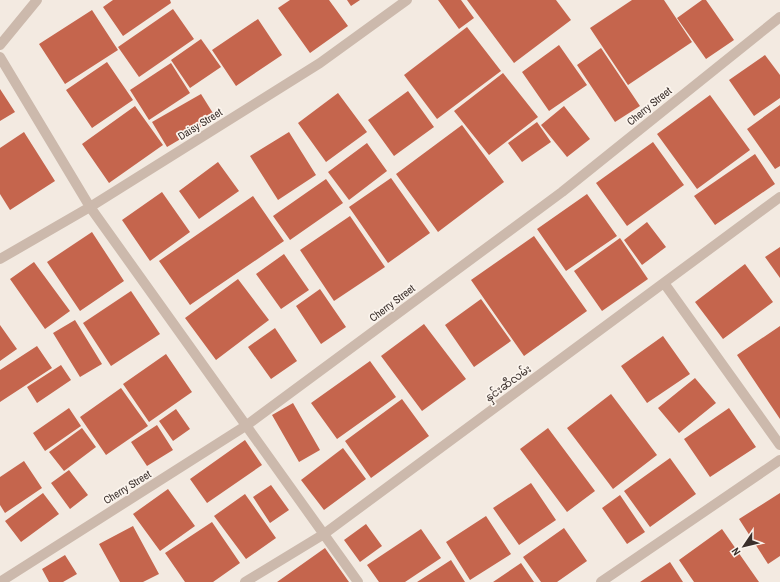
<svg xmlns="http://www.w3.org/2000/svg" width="780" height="582" viewBox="0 0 780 582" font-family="'Archivo Narrow','Noto Sans Myanmar',sans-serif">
	<rect width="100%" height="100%" fill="#f3eae1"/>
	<!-- building -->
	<path fill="#c5654d" d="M113 0H170L171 3 123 36 103 7Z
		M290 0H329L348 26 310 53 278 8Z
		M347 0H360L351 6Z
		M438 0H461L474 18 459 29Z
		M467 0H556L571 20 514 63Z
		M632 0H664L692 42 628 85 590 28Z
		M702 0H706L734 40 706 59 677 18Z
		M173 9 194 39 139 77 118 47Z
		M92 10 118 50 65 84 39 44Z
		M258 19 282 55 236 86 212 50Z
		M467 27 501 71 437 119 404 75Z
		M201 39 221 67 190 88 171 60Z
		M559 45 587 85 549 111 522 72Z
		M601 48 640 106 615 122 577 65Z
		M765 55 780 75V98L754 116 729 80Z
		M107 62 133 100 92 128 66 90Z
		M171 63 190 93 149 120 130 90Z
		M503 73 538 117 489 155 454 111Z
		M0 89 15 112 0 121Z
		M408 91 434 127 394 156 368 120Z
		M338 93 367 132 326 162 298 123Z
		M201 94 216 118 167 147 152 122Z
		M710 95 750 150 697 189 657 134Z
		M780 105V166L775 169 747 129Z
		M135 106 163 145 109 183 82 144Z
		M564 106 590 139 567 157 541 125Z
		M537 122 551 142 522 162 508 143Z
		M462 125 504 182 438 232 396 174Z
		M24 132 55 181 10 210 0 194V148Z
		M289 132 316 175 278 200 250 156Z
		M653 142 684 185 627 226 596 183Z
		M367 143 387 171 349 200 328 172Z
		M755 154 775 184 715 225 694 196Z
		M218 162 239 191 199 219 179 191Z
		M391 178 430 233 388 263 349 207Z
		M326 179 343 203 290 240 273 216Z
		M162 192 190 232 150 261 122 220Z
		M587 194 617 236 566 271 537 229Z
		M253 196 284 241 190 305 159 261Z
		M350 216 385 267 334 301 300 250Z
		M647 222 666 247 642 265 624 240Z
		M92 232 124 281 80 311 47 262Z
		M534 236 587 311 524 356 471 280Z
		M620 238 648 279 602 311 574 271Z
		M780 247V278L765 257Z
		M284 254 309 290 281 309 256 274Z
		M34 262 70 311 45 329 10 279Z
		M745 264 773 302 723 339 695 302Z
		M238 279 269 320 216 360 185 318Z
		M320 289 346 327 321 344 296 306Z
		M131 291 160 334 111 366 83 323Z
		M481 299 511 341 474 367 445 325Z
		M75 320 102 364 80 377 53 333Z
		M424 324 466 379 422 411 381 356Z
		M0 325 17 349 0 361Z
		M780 326V419L737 355Z
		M275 328 297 361 271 379 248 347Z
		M663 336 690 374 647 403 621 366Z
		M37 346 52 368 0 402V370Z
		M166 354 192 392 149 422 123 384Z
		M370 361 396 397 337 439 311 403Z
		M61 365 71 380 37 403 27 387Z
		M695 378 716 403 679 433 658 408Z
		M121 388 148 426 106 455 80 417Z
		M611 394 657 455 613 489 567 428Z
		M402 399 429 436 371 478 345 441Z
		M293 403 320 450 299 462 272 415Z
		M69 408 81 426 45 451 33 433Z
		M729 408 756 447 710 477 684 439Z
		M176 409 190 429 173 441 159 421Z
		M157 425 173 450 147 466 131 442Z
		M82 428 96 447 64 471 49 452Z
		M548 428 595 491 567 512 520 449Z
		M245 440 262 465 207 503 190 479Z
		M343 448 366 479 324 510 301 480Z
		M670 458 696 494 650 527 624 491Z
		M24 461 42 488 5 513 0 505V477Z
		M69 470 88 495 70 509 51 483Z
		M531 483 556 520 519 545 493 508Z
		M271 485 289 510 270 523 253 497Z
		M168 489 195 526 160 551 133 514Z
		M43 493 59 514 21 542 5 521Z
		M780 493V556L768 564 739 519Z
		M245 494 276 538 246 559 214 516Z
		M620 495 645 532 627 544 602 508Z
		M486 516 511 554 470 580 446 542Z
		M212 522 240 563 213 582H185L165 553Z
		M366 524 382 546 360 562 344 540Z
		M133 526 159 574 143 582H120L99 544Z
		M564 528 587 561 557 582H541L523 557Z
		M421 529 441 558 405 582H379L367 565Z
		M722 529 759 582H694L679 560Z
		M325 548 349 582H277Z
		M65 555 77 574 63 582H49L42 569Z
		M451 560 465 582H417Z
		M670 562 683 582H640Z
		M521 563 534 582H493Z"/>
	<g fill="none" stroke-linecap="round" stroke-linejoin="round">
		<!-- minor -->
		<path stroke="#ccb9ac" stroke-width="10" d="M0 45 37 0
			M0 57 90 207 358 582
			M0 259 90 207 320 63 407 0
			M664 283 780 445
			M0 582 247 425 562 192 780 17
			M245 582 324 534 780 197
			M601 582 780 460"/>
	</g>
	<g text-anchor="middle" stroke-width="3.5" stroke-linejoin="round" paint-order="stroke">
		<!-- street labels -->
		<g font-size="11" fill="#3a2f2b" stroke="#fbf4ed">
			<text transform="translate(649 106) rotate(-39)" y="4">Cherry Street</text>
			<text transform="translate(200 124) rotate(-32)" y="4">Daisy Street</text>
			<text transform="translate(392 303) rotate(-37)" y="4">Cherry Street</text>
			<text transform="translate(508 383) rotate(-36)" y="4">နှင်းဆီလမ်း</text>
			<text transform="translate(127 487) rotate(-32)" y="4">Cherry Street</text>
		</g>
	</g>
	<!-- north arrow -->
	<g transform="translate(744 546) rotate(235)" stroke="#fbf4ed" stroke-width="3" paint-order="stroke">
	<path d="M0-3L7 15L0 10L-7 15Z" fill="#3a2f2b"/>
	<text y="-6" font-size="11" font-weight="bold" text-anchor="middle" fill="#3a2f2b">N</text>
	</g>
</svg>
